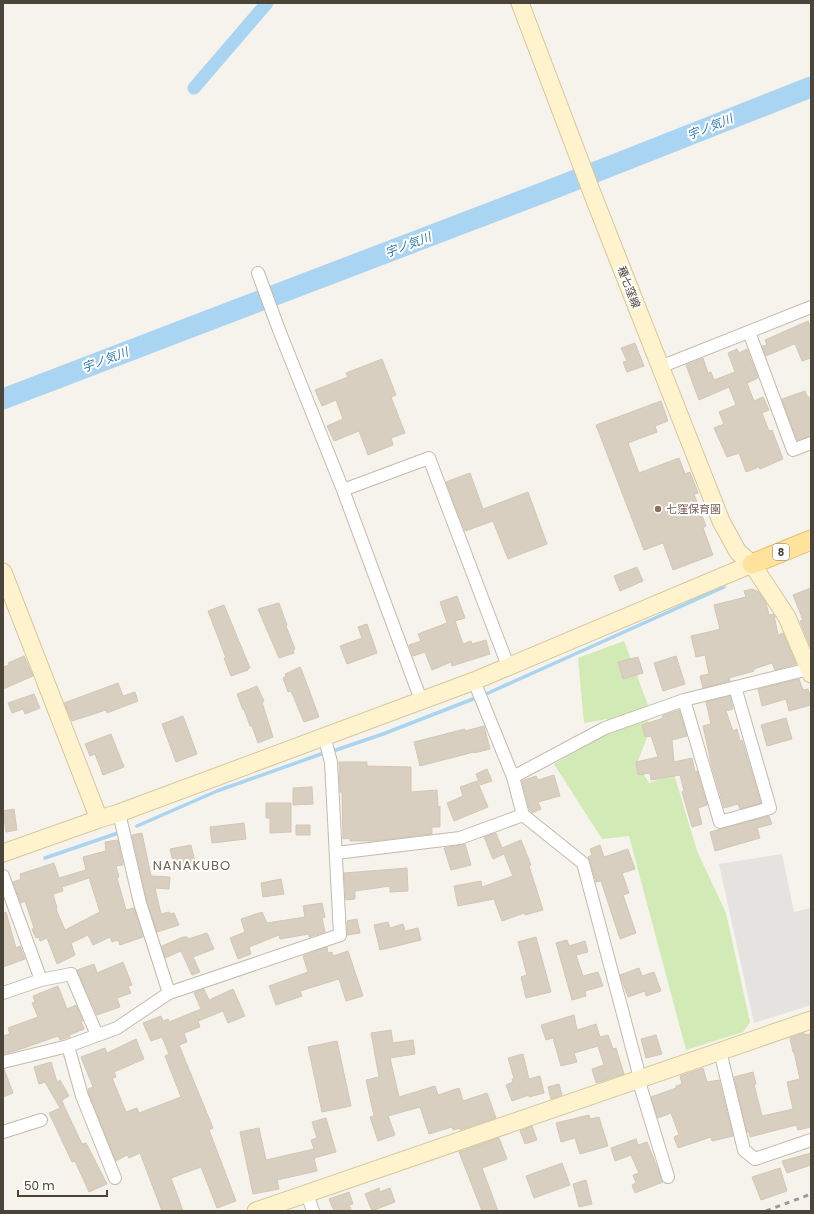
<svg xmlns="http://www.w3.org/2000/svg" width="814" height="1214" viewBox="0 0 814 1214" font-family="Poppins,'Noto Sans JP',sans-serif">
	<rect width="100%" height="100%" fill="#f6f3ec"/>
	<!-- green -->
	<path fill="#d2eab5" d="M624 641 649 708 648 735 637 763 649 783 674 774 697 851 726 913 750 1022 743 1032 686 1050 629 836 602 839 554 764 611 731 607 719 584 723 578 658Z"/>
	<!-- parking -->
	<path fill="#e5e3e0" d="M782 854 794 912 811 908V1005L754 1023 719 864Z"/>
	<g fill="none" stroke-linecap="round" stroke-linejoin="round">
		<!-- stream -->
		<path stroke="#a9d4f2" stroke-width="3.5" d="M486 694 724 587
			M333 751 383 734 473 699
			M137 826 217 791 324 753
			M45 858 118 833"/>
		<!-- canal -->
		<path stroke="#a9d4f2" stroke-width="13" d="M194 88 267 3"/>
		<!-- river -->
		<path stroke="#a9d4f2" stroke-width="21" d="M3 399 550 190 811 87"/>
	</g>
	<!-- building -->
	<path fill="#d8cfc1" stroke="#d3c7b4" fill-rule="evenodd" d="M808 321 811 328V358L802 361 796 346 794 344 766 356 762 346 767 345 765 340Z
		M635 343 644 366 627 372 623 362 627 361 621 348Z
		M737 349 739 353 747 349 758 378 747 383 754 401 763 397 769 410 762 413 769 431 772 430 783 459 760 469 759 467 746 472 739 453 727 457 714 428 724 424 719 412 736 405 729 387 699 400 686 365 703 358 708 373 711 372 714 380 735 372 728 353Z
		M382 359 396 395 391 397 405 433 391 438 393 445 368 455 359 431 334 441 327 426 343 419 336 400 322 406 315 390 348 377 346 373Z
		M805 391 807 396 811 398V436L797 440 782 399Z
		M661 401 668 421 655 426 657 432 628 443 639 473 679 458 685 474 690 472 698 493 694 494 706 526 703 528 713 555 673 570 663 543 644 550 596 425Z
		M470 473 483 509 528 492 547 544 508 559 493 521 465 531 446 482Z
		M637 567 643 581 620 591 614 576Z
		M811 588V646H810L800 621 803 620 793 595Z
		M752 589 759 592 766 603 769 615 773 614 774 615 778 635 783 633 796 664 775 670 772 663 754 669V671L729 678 730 681 703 688 700 676 709 674 705 655 696 657 691 636 717 630 720 629 714 605 746 597 744 591Z
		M457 596 465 618 455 621 463 644 471 641 472 644 486 640 490 654 452 666 451 662 432 670 425 652 413 656 409 645 421 641 418 634 447 623 440 602Z
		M279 603 287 625 286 626 295 649 293 650 294 653 279 658 258 609Z
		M224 605 250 668H248V670L231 676 224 658H226L208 611Z
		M367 624 377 653 347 664 340 646 362 638 358 627Z
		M24 656 33 676 3 689V667L9 665 8 663Z
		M676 656 685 684 663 691 654 663Z
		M638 657 643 673 623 679 618 662Z
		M300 667 302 671 319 717 304 722 291 691 288 692 283 678 286 676 285 674Z
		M799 679 803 690 808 689 811 698V705L789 711 786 699 762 706 758 689Z
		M118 683 123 696 135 692 138 701 107 713 106 710 72 721 64 703Z
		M257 686 264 701 262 702 273 737 258 743 252 726H250L244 709 243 710 237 694Z
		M34 694 40 708 25 714 23 709 12 713 8 703Z
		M730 696 733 709 726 711 733 731 737 729 740 741 742 740 761 803 740 809 738 804 724 808 712 767 703 726 711 724 706 702Z
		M679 710 687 736 672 740 674 762 692 758 695 772 697 771 707 805 698 808 702 824 692 827 682 792 684 791 680 775 651 780 650 773 638 775 636 762 658 757 651 736 645 737 642 725 663 718 662 716Z
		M183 716 197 754 176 762 162 724Z
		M786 718 792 739 767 746 761 725Z
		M484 726 490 749 474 753V752L420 766 414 742 465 729V731Z
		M111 734 124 767 103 775 95 754 90 756 85 744Z
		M339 762H367V766L411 767V792L437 790 438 807 440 806V827H432V834L372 841H350V838L343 839 342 792H340Z
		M487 769 492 781 480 785 476 774Z
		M554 775 560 796 538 802 541 809 532 813 529 808 522 781 536 776 538 780Z
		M477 781 488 807 454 821 447 803 463 796 460 787Z
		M312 787 313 804 293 805V788Z
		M266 803H291V832L270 833V818H266Z
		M14 809 17 830 6 832 3 811Z
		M769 816 772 824 757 828 760 838 715 851 710 832Z
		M244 823 246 839 212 843 210 827Z
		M296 825H310V835H296Z
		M142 833 151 876 170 877 169 889 155 888 161 914 169 912 170 914 174 913 179 925 157 932 147 901 132 835Z
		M496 833 502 848 521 840 531 865 529 866 543 910 525 915 524 913 502 921 494 899 458 906 454 886 481 881 482 887 513 876 504 854 493 859 484 837Z
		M118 840 123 865 116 866 119 877 117 878 126 910 134 908 143 937 120 945 118 940 112 942 110 937 93 945 88 935 71 943 75 955 57 964 47 938 40 941 39 937 36 938 32 929 34 928 25 901 21 903 13 882 21 879 20 874 54 863 59 878 86 870 83 857 106 851 105 842ZM89 878 100 912 65 930 56 909 57 908 53 894 63 891 62 887Z
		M465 844 471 865 451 870 444 848Z
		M191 845 196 866 175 871 170 849Z
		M600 845 604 857 628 849 635 869 622 873 629 893 623 895 636 933 620 939 601 881 596 882 590 861 588 857 592 855 590 849Z
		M407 868 408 891 390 892V886L355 891V899L346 900 344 873Z
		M281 879 284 894 263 897 261 883Z
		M322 903 325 917 322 918 325 932 309 937V934L280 939 279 935 249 947 251 954 238 959 230 938 245 932 241 919 262 912 267 923 305 917 303 906Z
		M6 912 16 948 20 946 25 959 3 967V913Z
		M357 919 360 933 347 935V921Z
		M388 922 390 928 403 924 405 931 418 928 421 940 380 950 374 925Z
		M207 933 214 949 193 957 200 972 192 975 181 951 165 958 162 946 183 937H187L188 939Z
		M536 937 551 992 526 998 521 977 527 975 518 942Z
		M567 940 569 946 585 941 588 952 576 955 583 976 598 972 603 986 585 991 586 996 572 1000 556 943Z
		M327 947 328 953 332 952 333 956 348 951 363 996 346 1001 339 979 300 991 302 996 276 1005 269 986 308 972 303 956Z
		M123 962 132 985 128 986 131 993 117 998 120 1007 97 1015 77 970 94 964 97 973Z
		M639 968 642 976 654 972 661 991 646 996 645 991 628 997 620 975Z
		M58 986 67 1009 76 1005 83 1021H81L84 1029 69 1035 70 1037 63 1039 60 1040 58 1036 18 1050 3 1054V1036L10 1034 8 1028 38 1017 32 1003 35 1002 33 996Z
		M204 989 209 1000 233 989 245 1016 228 1023 223 1011 198 1021 200 1027 184 1033 187 1042 179 1045 213 1128 209 1130 236 1201 217 1208 201 1167 171 1178 183 1211H162L140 1153 129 1158 127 1155 116 1161 89 1094 88 1089 93 1087 81 1057 105 1048 107 1053 136 1039 144 1059 114 1072 116 1077 112 1078 126 1112 137 1108 139 1113 181 1097 165 1056 169 1054 162 1037 151 1041 143 1023 161 1016 163 1021 168 1019 169 1022 201 1009 194 993Z
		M574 1015 577 1030 596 1024 600 1037 608 1035 613 1049 616 1048 624 1074 596 1083 592 1069 604 1065 598 1046 574 1053 577 1062 561 1066 553 1038 546 1040 541 1025Z
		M391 1030 393 1043 413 1040 415 1054 390 1058 399 1097 435 1086 438 1095 459 1088 463 1101 487 1093 496 1118 460 1130V1128L453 1130 452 1127 429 1134 420 1107 388 1116 395 1135 378 1141 370 1117 374 1116 366 1080 379 1077 371 1033Z
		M804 1033 805 1035 811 1034V1127L798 1130 796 1125 750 1137 749 1132H747L734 1077 753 1072 756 1084H754L762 1116 793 1109 787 1082 800 1079 794 1052H793L790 1038Z
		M656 1035 662 1054 646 1058 641 1039Z
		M337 1041 351 1106 322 1112 308 1047Z
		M523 1054 529 1079 540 1076 544 1093 529 1097V1095L512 1101 506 1085 513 1082 512 1079 514 1078 508 1058Z
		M51 1062 57 1082 60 1080 69 1096 62 1100 64 1106 82 1144 86 1143 107 1184 89 1192 75 1161 72 1162 49 1113 60 1108 45 1082 39 1084 34 1067Z
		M703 1068 707 1082 719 1080 733 1136 712 1141 711 1137 678 1148 674 1137 679 1135 671 1113 658 1118 651 1097 676 1088V1086L682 1084 680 1076Z
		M3 1069H4L13 1093 3 1097Z
		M559 1084 562 1095 551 1099 548 1087Z
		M589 1115 590 1119 599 1117 608 1146 580 1154 575 1138 561 1142 556 1123Z
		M326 1118 336 1152 314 1158 317 1171 277 1180 279 1189 253 1194 240 1132 259 1128 266 1160 314 1149 311 1140 317 1138 312 1122Z
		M532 1126 537 1140 525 1144 520 1131Z
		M499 1138 507 1159 482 1168 498 1211H482L459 1152Z
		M636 1139 638 1145 647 1142 663 1182 635 1193 632 1185 636 1183 633 1175 639 1173 631 1155 615 1161 611 1148Z
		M811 1153V1165L787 1173 782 1161Z
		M562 1163 570 1185 534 1198 526 1176Z
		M780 1168 787 1191 761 1200 752 1177Z
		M586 1180 592 1204 579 1207 573 1184Z
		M379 1188 380 1192 390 1188 395 1202 372 1211 365 1194Z
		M349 1192 353 1204 349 1205 352 1211H334L329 1199Z"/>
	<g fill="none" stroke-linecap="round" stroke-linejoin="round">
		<!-- street casing -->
		<g stroke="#c2bbae" stroke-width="14">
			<path id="street" d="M258 273 279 330 343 490 421 700
				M749 332 793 450 811 443
				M660 367 811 307
				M343 490 429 458 508 666
				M474 681 513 777 523 815 583 863 640 1078V1085L668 1177
				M684 700 720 822 770 808 735 687
				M513 777 605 728 684 700 809 669
				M119 813 140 903 169 993
				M336 853 460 838 523 815
				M3 876 41 980
				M3 993 41 980 71 974 97 1035
				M68 1046 82 1096 115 1178
				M720 1051 744 1150 755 1159 811 1140
				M3 1062 68 1046 117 1028 169 993 340 935 331 762 324 736
				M3 1132 41 1120
				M307 1194 313 1211"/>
		</g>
		<!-- secondary casing -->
		<g stroke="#d6c79b" stroke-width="19">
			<path id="secondary" d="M520 3 594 198 721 521 738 552 752 564 787 617 811 674
				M3 572 99 819
				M3 853 99 819 119 813 474 681 752 564
				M256 1211 811 1020"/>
		</g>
		<!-- primary casing -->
		<g stroke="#e6c16a" stroke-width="21">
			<path id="primary" d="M752 564 811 540"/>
		</g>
		<!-- street -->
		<use href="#street" stroke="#fff" stroke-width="12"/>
		<!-- secondary -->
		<use href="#secondary" stroke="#fff3cd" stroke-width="17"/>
		<!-- primary -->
		<use href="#primary" stroke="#ffe39c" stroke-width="19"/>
		<!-- rail -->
		<path stroke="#9a9a9a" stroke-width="3" stroke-dasharray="5 5" stroke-linecap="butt" d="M766 1211 811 1194"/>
	</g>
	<!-- markers -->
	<circle fill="#8d6e63" stroke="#fff" stroke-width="1.5" cx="658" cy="509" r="4"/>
	<g text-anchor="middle" stroke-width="4" stroke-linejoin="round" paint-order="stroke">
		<!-- shield labels -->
		<rect fill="#fff" stroke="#817c74" stroke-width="1" x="773" y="544" width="16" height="16" rx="3"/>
		<g font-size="10" font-weight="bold" fill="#4b4439">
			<text x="781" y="556">8</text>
		</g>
		<!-- street labels -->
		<g font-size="11" fill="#4b4439" stroke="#fff">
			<text transform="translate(629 287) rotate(69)" y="4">種七窪線</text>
		</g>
		<!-- education labels -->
		<g font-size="11" fill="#785e54" stroke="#fff" text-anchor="start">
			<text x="666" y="513">七窪保育園</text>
		</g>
		<!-- water labels -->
		<g font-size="12" font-style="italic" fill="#2e7ab2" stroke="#fff">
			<text transform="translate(710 127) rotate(-22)" y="4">宇ノ気川</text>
			<text transform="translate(408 245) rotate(-21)" y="4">宇ノ気川</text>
			<text transform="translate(105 360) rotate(-21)" y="4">宇ノ気川</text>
		</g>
		<!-- quarter labels -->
		<g font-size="13" letter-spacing="1" fill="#6e6250" stroke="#fff">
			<text x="192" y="870">NANAKUBO</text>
		</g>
	</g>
	<!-- border -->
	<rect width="814" height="1214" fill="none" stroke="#4b4439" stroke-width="8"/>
	<!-- scale -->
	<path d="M18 1190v6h89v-6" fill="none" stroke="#4b4439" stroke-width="2"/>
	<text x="24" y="1190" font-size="12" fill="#4b4439" stroke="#ffffff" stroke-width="3" paint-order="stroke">50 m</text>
</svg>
